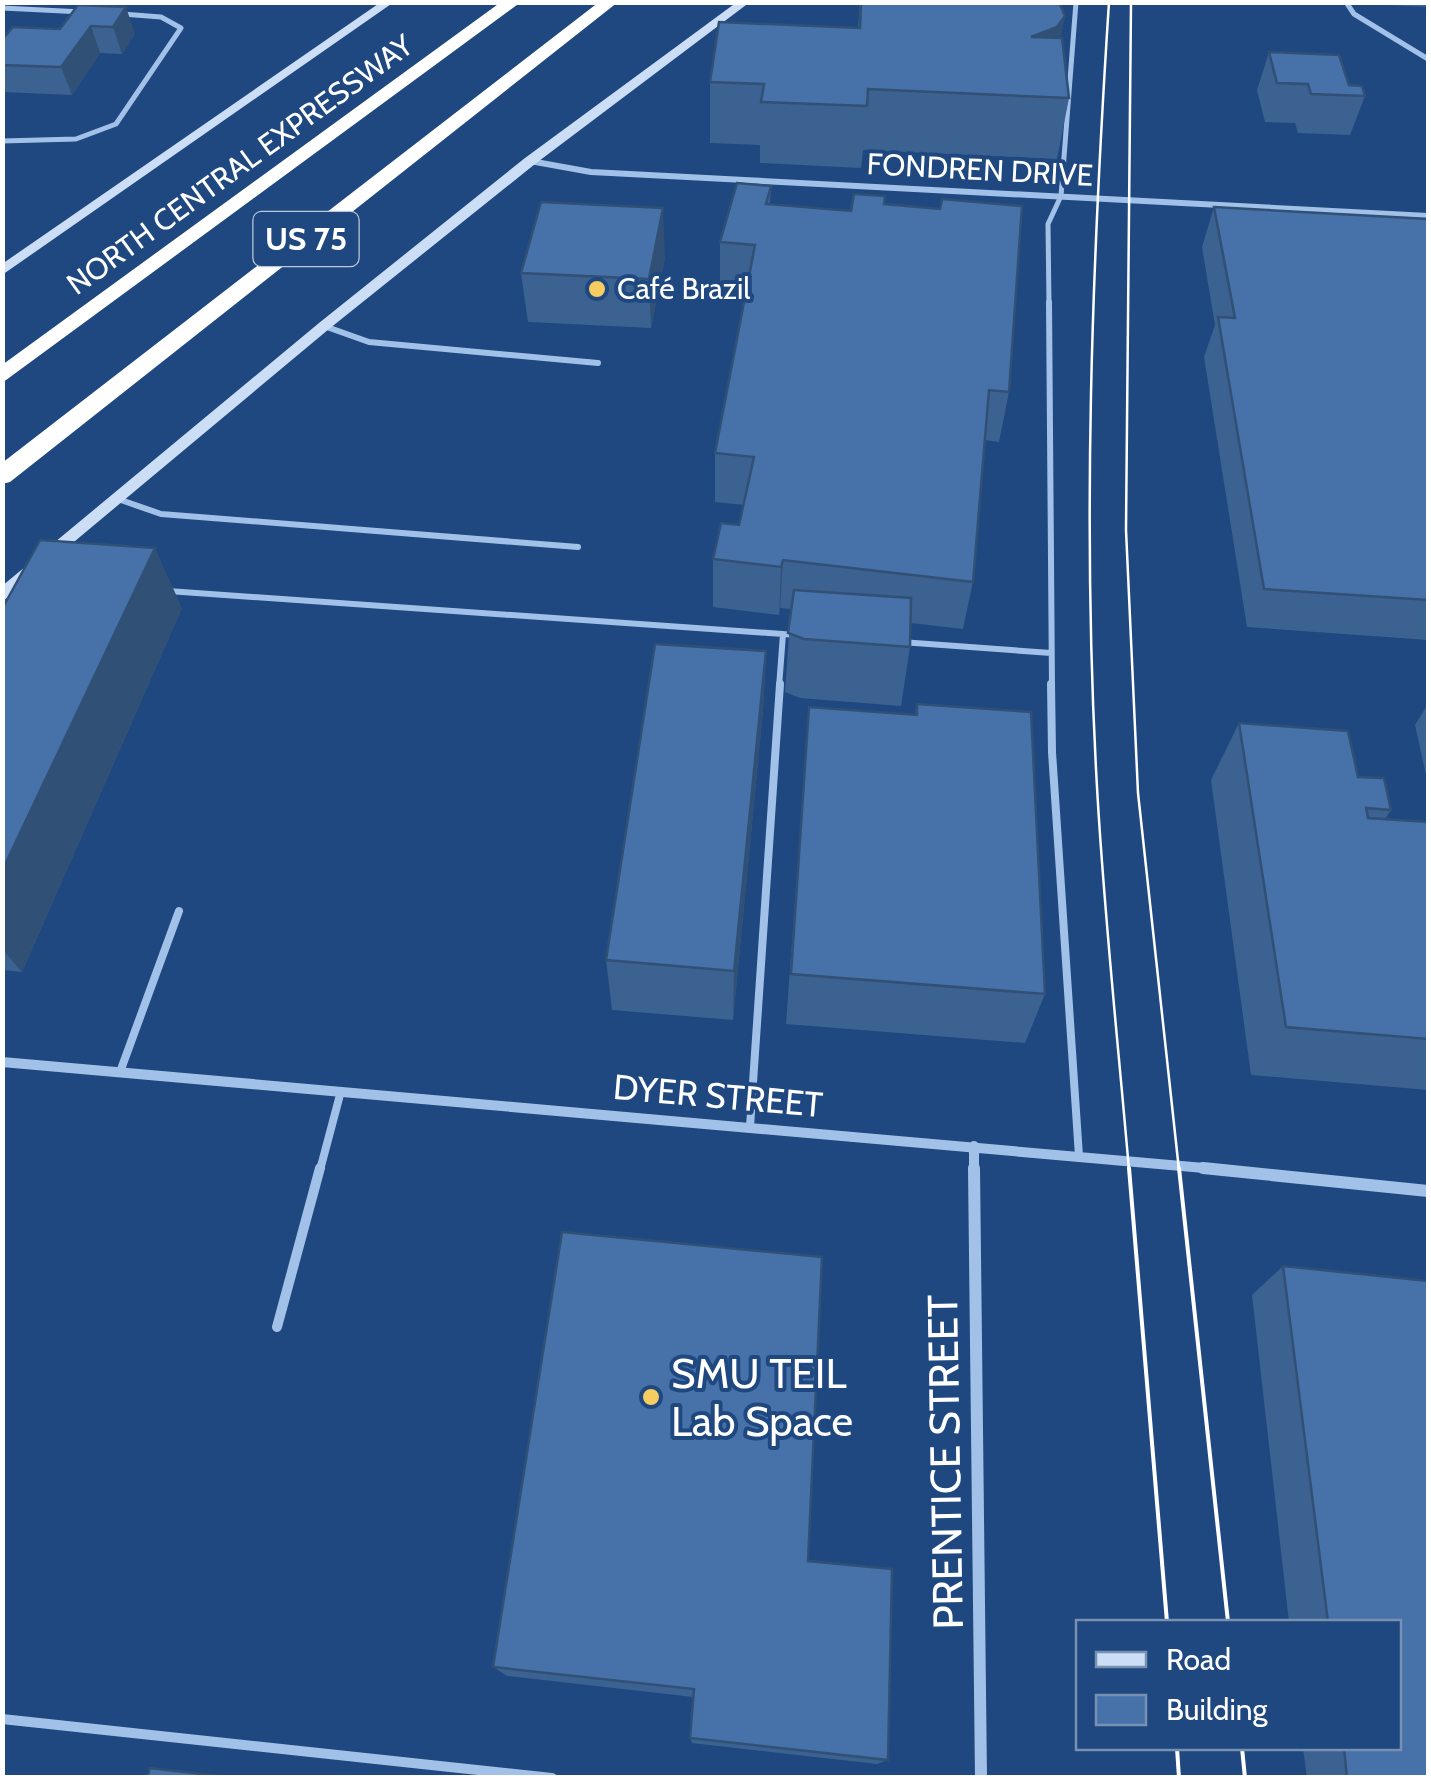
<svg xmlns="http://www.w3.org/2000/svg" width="1431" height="1780" viewBox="0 0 1431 1780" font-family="Cabin,sans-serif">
	<rect width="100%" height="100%" fill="#1e487f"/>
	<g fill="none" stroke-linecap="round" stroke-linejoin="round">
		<!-- service-far3 -->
		<path stroke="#a2c1e8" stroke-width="5" d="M1346 2 1354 14 1428 59
			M2 8 83 12
			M2 141 76 139 116 124 181 28 161 17 122 14
			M1049 304 1048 224 1061 196 1076 2"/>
		<!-- service-far2 -->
		<path stroke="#a2c1e8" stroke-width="6" d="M1049 302 1052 687
			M324 326 369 342 598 363
			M118 499 161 514 578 547
			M168 591 797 635
			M901 642 1051 653
			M779 687 783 634"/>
		<!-- service-far1 -->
		<path stroke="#a2c1e8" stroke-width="8" d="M1051 684 1052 752 1079 1156
			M120 1072 179 911
			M750 1127 780 684
			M320 1170 341 1091"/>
		<!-- service -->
		<path stroke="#a2c1e8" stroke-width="10" d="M277 1327 320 1168
			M2 1719 552 1778"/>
		<!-- minor-far2 -->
		<path stroke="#a2c1e8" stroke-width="6" d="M530 161 591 172 1428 216"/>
		<!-- minor-far1 -->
		<path stroke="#a2c1e8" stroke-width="10" d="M2 1062 1227 1170
			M974 1146V1170"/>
		<!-- minor -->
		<path stroke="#a2c1e8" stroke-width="12" d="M974 1168 981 1778
			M1203 1168 1428 1191"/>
		<!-- secondary -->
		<path fill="#ccdef6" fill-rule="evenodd" d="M381 2H394L2 275V264Z
			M737 2H750L535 164 329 329 2 602V586L319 323 525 158Z"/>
		<!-- motorway -->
		<path fill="#fff" fill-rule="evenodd" d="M501 2H521L2 383V365Z
			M599 2H618L10 482 2 484V463Z"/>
		<!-- tram-far1 -->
		<path stroke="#fff" stroke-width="2.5" d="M1109 2C1092 263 1082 525 1097 787 1104 914 1118 1042 1129 1170
			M1131 2 1126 530 1138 793 1179 1170"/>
		<!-- tram -->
		<path stroke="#fff" stroke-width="4" d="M1129 1168 1167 1622
			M1179 1168 1228 1622
			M1177 1748 1179 1778
			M1242 1748 1245 1778"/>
	</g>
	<!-- wall -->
	<path fill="#3c6291" d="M860 2H1062L1061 7 1065 16 1060 38 1069 98 1057 159 863 150 861 168 760 163V145L710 143V82L858 28Z
		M1389 2H1428V7L1389 5Z
		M78 5 135 34 122 54 100 53 72 95 2 92V40L60 29Z
		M1269 52 1349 85 1365 96 1350 135 1298 133 1295 123 1265 122 1257 90Z
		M771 186 770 205 851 211 884 204 1009 392 999 442 984 440 973 582 963 629 911 623 910 647 901 706 800 698 785 692 791 609 780 608 779 615 713 607V559L739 525 744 505 715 502V453L745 293 720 291V242Z
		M1214 207 1428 219V640L1247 627 1204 357 1215 325 1202 247Z
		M665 257 651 328 528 322 521 273Z
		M182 608 22 972 2 970V609Z
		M766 651 763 710 733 1020 612 1010 606 960Z
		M917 704 1045 994 1025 1043 786 1024 809 707 915 715Z
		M1428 704V784L1415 725Z
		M1239 723 1358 777 1391 810 1385 819 1428 822V1090L1251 1075 1211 780Z
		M1283 1266 1428 1281V1778H1307L1303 1748H1398V1622H1289L1252 1295Z
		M808 1561 888 1760 877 1764 692 1743 690 1738 693 1697 507 1676 493 1667Z"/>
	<!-- shaded-wall -->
	<path fill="#315076" d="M126 7 135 34 122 54 113 27Z
		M1065 16 1053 76 1045 87 1020 97 1031 37Z
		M91 26 100 53 72 95 61 67Z
		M663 208 665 257 651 328 649 279Z
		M155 548 182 608 22 972 2 949V871Z
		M783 560 780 608 779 615 781 567Z
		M766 651 763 710 733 1020 734 971Z"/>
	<!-- building -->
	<path fill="#4672a9" stroke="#315076" stroke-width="2.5" d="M861 2H1059L1065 16 1057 27 1031 37 1062 38 1069 98 868 89 867 106 761 102 764 84 710 82 719 22 860 28Z
		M78 5 126 7 113 27 91 26 61 67 2 65V40L13 27 60 29Z
		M1269 52 1339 55 1349 85 1362 86 1365 96 1311 94 1308 84 1277 83Z
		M737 183 771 186 766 204 851 211 854 194 885 196 884 204 940 209 942 199 1022 206 1009 392 989 390 973 582 783 560 781 567 713 559 721 523 739 525 754 457 715 453 755 245 720 242Z
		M541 202 663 208 649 279 521 273Z
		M1214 207 1428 219V600L1264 589 1218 317 1235 318Z
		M40 540 155 548 2 871V609Z
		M794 590 911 598 910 647 804 639 788 633Z
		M655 644 766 651 734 971 606 960Z
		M917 704 1031 712 1045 994 791 974 809 707 917 715Z
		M1239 723 1348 731 1358 777 1384 778 1391 810 1366 808 1368 818 1428 822V1039L1286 1027Z
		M562 1232 822 1257 808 1561 892 1569 888 1760 690 1738 694 1689 493 1667Z
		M1283 1266 1428 1281V1778H1347L1344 1748H1398V1622H1328Z
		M150 1768 234 1778H147Z"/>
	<!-- markers -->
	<g fill="#f7cc61" stroke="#1e487f" stroke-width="4">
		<circle cx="597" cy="289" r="10"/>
		<circle cx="651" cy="1397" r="10"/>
	</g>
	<g text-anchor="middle" stroke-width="8" stroke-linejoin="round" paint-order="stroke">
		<!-- far-street labels -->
		<g font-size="30" fill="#fff" stroke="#1e487f">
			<text transform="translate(240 165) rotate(-36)" y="10">NORTH CENTRAL EXPRESSWAY</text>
			<text transform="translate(980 170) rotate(3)" y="10">FONDREN DRIVE</text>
		</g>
		<!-- far-poi labels -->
		<g font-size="30" fill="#fff" stroke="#1e487f" text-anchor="start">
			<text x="617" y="299">Café Brazil</text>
		</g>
		<!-- shield labels -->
		<rect fill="#1e487f" stroke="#bcc8d9" stroke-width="2.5" x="253.5" y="212" width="105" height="54" rx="8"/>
		<g font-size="32" font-weight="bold" fill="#fff">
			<text x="306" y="250">US 75</text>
		</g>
		<!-- street labels -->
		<g font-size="35" fill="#fff" stroke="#1e487f">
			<text transform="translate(718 1096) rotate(5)" y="12">DYER STREET</text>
		</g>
		<!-- near-poi labels -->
		<g font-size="42" fill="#fff" stroke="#1e487f" text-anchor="start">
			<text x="671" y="1388">SMU TEIL<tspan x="671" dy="48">Lab Space</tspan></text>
		</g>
		<!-- near-street labels -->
		<g font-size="42" fill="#fff" stroke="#1e487f">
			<text transform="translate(945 1462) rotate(-91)" y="15">PRENTICE STREET</text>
		</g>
	</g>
	<!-- border -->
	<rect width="1431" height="1780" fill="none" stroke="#ffffff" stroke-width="10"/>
	<!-- legend -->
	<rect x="1076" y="1620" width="325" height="130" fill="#1e487f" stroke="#7891b2" stroke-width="2.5"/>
	<rect x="1096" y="1652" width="50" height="15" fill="#ccdef6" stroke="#7891b2" stroke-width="2.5"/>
	<text x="1166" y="1670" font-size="30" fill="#ffffff">Road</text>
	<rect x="1096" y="1695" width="50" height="30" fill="#4672a9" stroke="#7891b2" stroke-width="2.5"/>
	<text x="1166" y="1720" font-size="30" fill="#ffffff">Building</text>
</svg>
